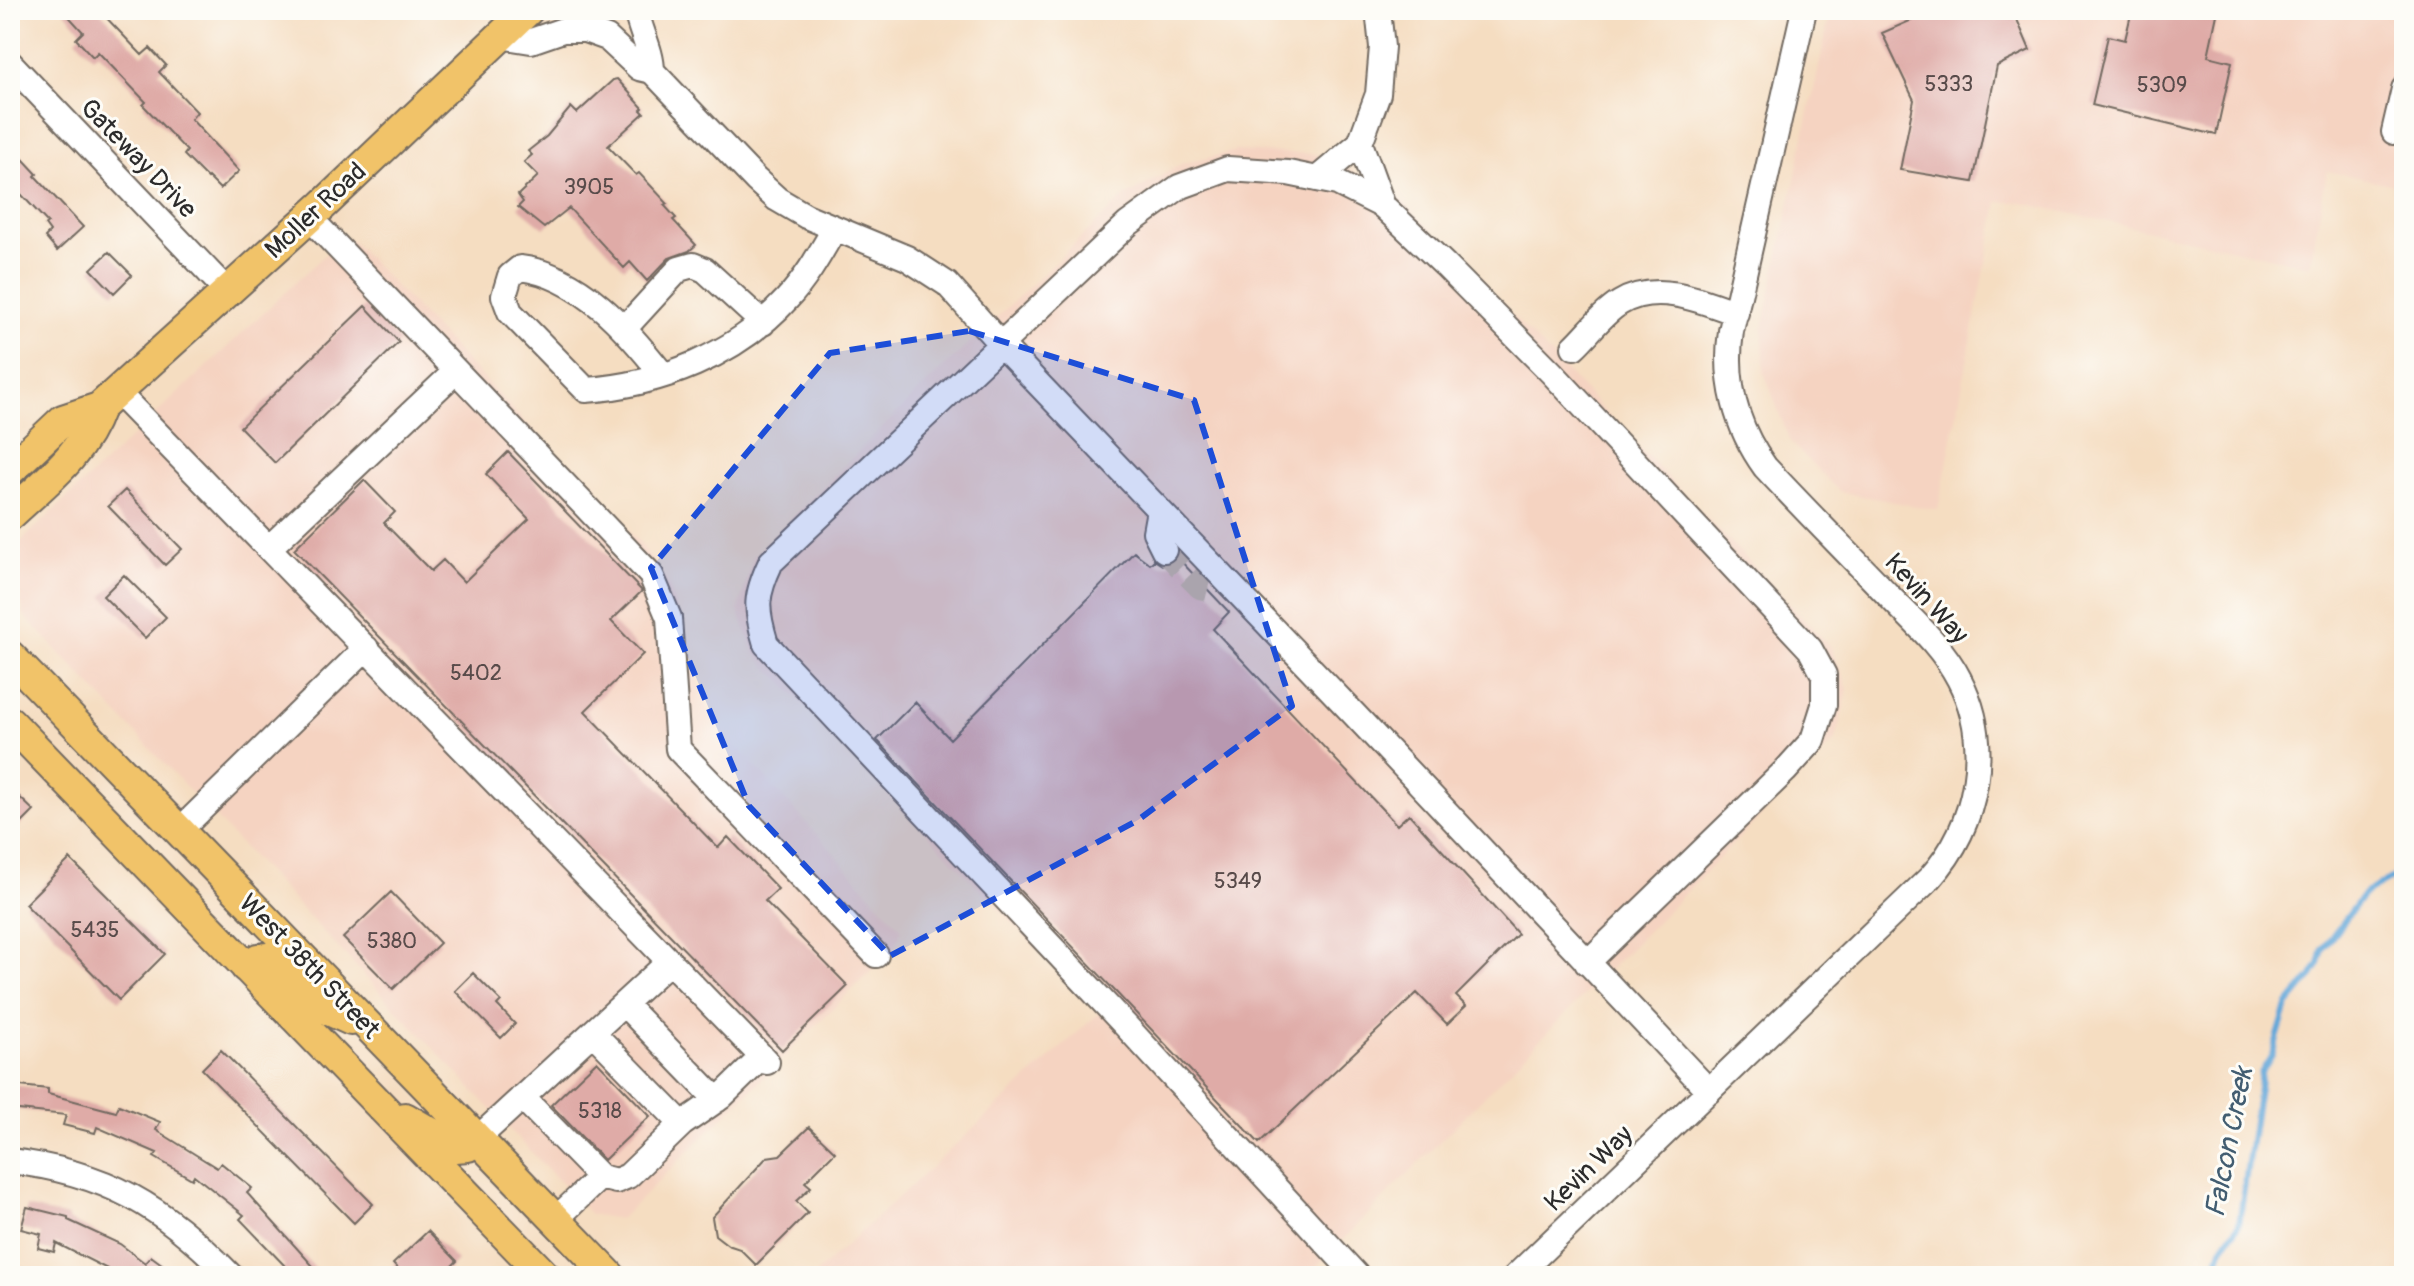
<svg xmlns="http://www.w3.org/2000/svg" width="2414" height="1286" viewBox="0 0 2414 1286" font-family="Pangolin,sans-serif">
	<rect width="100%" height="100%" fill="#fdfcf7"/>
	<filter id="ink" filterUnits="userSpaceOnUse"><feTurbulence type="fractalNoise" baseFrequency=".0125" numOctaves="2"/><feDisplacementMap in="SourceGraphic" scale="16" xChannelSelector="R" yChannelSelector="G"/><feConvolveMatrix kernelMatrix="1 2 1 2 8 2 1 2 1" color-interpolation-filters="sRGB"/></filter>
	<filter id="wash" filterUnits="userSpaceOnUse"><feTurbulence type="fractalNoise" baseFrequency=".006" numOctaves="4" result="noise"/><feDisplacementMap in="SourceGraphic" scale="32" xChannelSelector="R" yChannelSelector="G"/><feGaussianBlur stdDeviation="1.8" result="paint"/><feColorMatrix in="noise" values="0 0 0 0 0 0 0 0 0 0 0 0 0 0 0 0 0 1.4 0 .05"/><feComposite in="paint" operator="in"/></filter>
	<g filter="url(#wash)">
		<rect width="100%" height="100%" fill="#f5ddc1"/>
		<!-- built -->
		<path fill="#f5d3c1" d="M1831 10H2404V187L2327 171 2310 266 2018 202H1998L1938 510 1840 492 1790 442 1764 372 1763 328Z
			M1236 151 1315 154 1392 190 1830 646 1848 689 1836 740 1307 1276H813L1099 1013 755 654 738 611 753 557 923 387 1123 198 1181 164Z
			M352 241 642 545 670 587 710 716 902 929 894 948 620 1219 590 1214 24 615 10 552 332 248Z"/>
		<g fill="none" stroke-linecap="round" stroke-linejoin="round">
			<!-- stream -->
			<path stroke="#64a7d9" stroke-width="6" d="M2219 1276 2218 1261 2222 1249 2239 1224 2261 1073 2272 1055 2287 1006 2311 977 2319 964 2323 949 2365 893 2404 871"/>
		</g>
		<g id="blocks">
			<!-- building -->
			<path fill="#dfaba7" d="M63 10H99L142 55 150 48 166 65 159 72 197 112 191 119 239 171 220 189 208 177 207 178 184 155 187 151 143 105 146 102 98 52 93 57 76 39 83 32Z
				M1935 10H2013L2030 50 1997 66 1973 182 1900 170 1914 100 1882 33Z
				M2132 10H2218L2208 56 2232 62 2216 135 2092 105 2108 36 2125 40Z
				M617 79 643 108 641 110 644 113 608 146 636 175 639 173 667 203 664 205 676 218 673 220 696 245 689 251 669 258 647 281 630 262 624 268 569 208 544 228 518 207 523 202 518 195 538 176 524 162 532 155 528 151 547 136 571 107 577 113 613 80Z
				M10 145 37 174 35 176 83 227 57 251 45 237 50 232 45 225 48 223 20 193 10 203Z
				M109 252 132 275 114 293 91 269Z
				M365 306 399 342 275 463 240 427Z
				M508 452 642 591 611 621 643 654 585 711 718 848 728 837 778 889 765 901 848 986 782 1050 294 549 364 480 395 512 384 523 431 571 443 560 464 582 529 519 486 474Z
				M125 490 182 549 165 565 108 506Z
				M1134 552 1150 564 1154 560 1162 565 1170 564 1177 557 1229 612 1213 629 1397 825 1409 814 1518 934 1456 996 1466 1006 1447 1024 1417 993 1259 1143 877 740 915 702 950 739Z
				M124 575 166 617 145 638 103 596Z
				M10 788 34 811 10 835Z
				M70 859 165 954 119 1000 25 904Z
				M391 892 440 943 393 989 343 938Z
				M473 973 501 1001 497 1005 515 1024 501 1038 455 991Z
				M221 1050 373 1204 354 1223 202 1069Z
				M597 1061 650 1116 604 1160 551 1105Z
				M10 1085 48 1089V1094L116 1112 119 1105 160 1122 156 1130 217 1168 221 1163 252 1188 247 1193 322 1276H274L285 1266 240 1219 244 1215 194 1175 192 1179 154 1157 157 1153 97 1127 95 1133 63 1125 66 1115 10 1109Z
				M809 1127 835 1152 805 1182 811 1187 796 1201 808 1213 756 1265 740 1249 728 1245 715 1235 712 1217 767 1157 780 1155Z
				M27 1207 68 1217V1220L120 1244 145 1263 151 1256 163 1265 158 1273 162 1276H121L56 1243 54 1252 38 1248 41 1234 21 1229Z
				M428 1231 457 1261 442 1276H404L393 1264Z"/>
		</g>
	</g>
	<g filter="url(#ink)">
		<use href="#blocks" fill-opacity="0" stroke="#726960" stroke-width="2"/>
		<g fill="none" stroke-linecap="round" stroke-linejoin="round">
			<!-- minor-tunnel -->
			<path stroke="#cdb9a3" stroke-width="24" stroke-dasharray="24 12" stroke-linecap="butt" d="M1164 550 1200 587 1208 589"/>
			<!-- minor casing -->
			<g stroke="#726960" stroke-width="28">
				<path id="minor" d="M636 10C640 31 652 51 652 71
					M500 36 531 41 563 30H585L607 38 639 68 652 71 756 180 777 199 806 216 907 258 947 284 1007 351 1354 714 1709 1091
					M10 63 227 291
					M2394 132 2404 89
					M1360 143 1378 94 1382 47 1378 10
					M1317 179 1360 143 1383 206
					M309 217 651 575 669 618 678 749 876 955
					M624 329 679 269 693 265 705 270 763 323
					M1574 347C1588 334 1603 313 1620 303 1656 281 1701 300 1736 313
					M663 375C627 329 580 275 520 268L510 276 504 296 510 312 586 390C660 385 736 355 787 299 807 278 821 252 835 228
					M117 392 767 1062
					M1159 510 1155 532 1164 550
					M269 548 456 371
					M179 831 366 648
					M624 1004 717 1100
					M593 1033 682 1124
					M522 1097 600 1177 555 1220
					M477 1139 670 961
					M10 1161C107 1172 164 1207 231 1276
					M600 1177 616 1181 628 1176 682 1124 721 1097 762 1057
					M1357 1276 1126 1026 766 644C755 608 755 596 771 562L1128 224 1179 187 1228 169 1288 173 1337 183 1383 206 1445 265 1552 373 1810 649 1824 675V705L1813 740 1785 771 1587 963
					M1516 1276 1930 878C1978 825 1993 744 1959 679 1942 646 1913 621 1888 595 1847 552 1805 510 1765 467 1736 427 1724 380 1731 331L1804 10"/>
			</g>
			<!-- major casing -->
			<g stroke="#726960" stroke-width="34">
				<path id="major" d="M10 470 63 420 99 408 322 206 528 10
					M10 515C46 481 82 456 99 408
					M10 656 610 1276
					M10 722 545 1276
					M246 967 258 959 268 958 318 1005 351 1020
					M405 1118 455 1147 468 1146 477 1139"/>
			</g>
			<!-- minor -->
			<use href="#minor" stroke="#fff" stroke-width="24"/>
			<!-- major -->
			<use href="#major" stroke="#f1c369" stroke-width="30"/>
		</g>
	</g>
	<!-- marked area -->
	<path fill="#1d4ed8" fill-opacity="0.2" stroke="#1d4ed8" stroke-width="6" stroke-dasharray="16 10" stroke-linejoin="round" d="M969 331 1194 400 1292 706 1138 820 890 956 749 806 651 568 830 353Z"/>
	<g text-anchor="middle" stroke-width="6" stroke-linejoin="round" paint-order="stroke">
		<!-- number labels -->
		<g font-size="22" fill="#584b4a">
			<text x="1949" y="91">5333</text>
			<text x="2162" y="92">5309</text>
			<text x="589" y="194">3905</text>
			<text x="476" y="680">5402</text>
			<text x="1238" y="888">5349</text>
			<text x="95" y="937">5435</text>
			<text x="392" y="948">5380</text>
			<text x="600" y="1118">5318</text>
		</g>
		<!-- street labels -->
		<g font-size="26" fill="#2b2b2b" stroke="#fdfcf7">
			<text transform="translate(139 158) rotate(46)" y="9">Gateway Drive</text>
			<text transform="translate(315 210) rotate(-43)" y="9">Moller Road</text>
			<text transform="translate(1927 598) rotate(48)" y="9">Kevin Way</text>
			<text transform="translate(310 966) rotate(46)" y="9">West 38th Street</text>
			<text transform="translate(1588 1168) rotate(-44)" y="9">Kevin Way</text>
		</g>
		<!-- water labels -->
		<g font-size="28" font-style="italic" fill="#425d71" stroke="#fdfcf7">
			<text transform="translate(2228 1142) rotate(-79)" y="10">Falcon Creek</text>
		</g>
	</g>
	<!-- margin -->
	<rect width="2414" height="1286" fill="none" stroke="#fdfcf7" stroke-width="40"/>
</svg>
